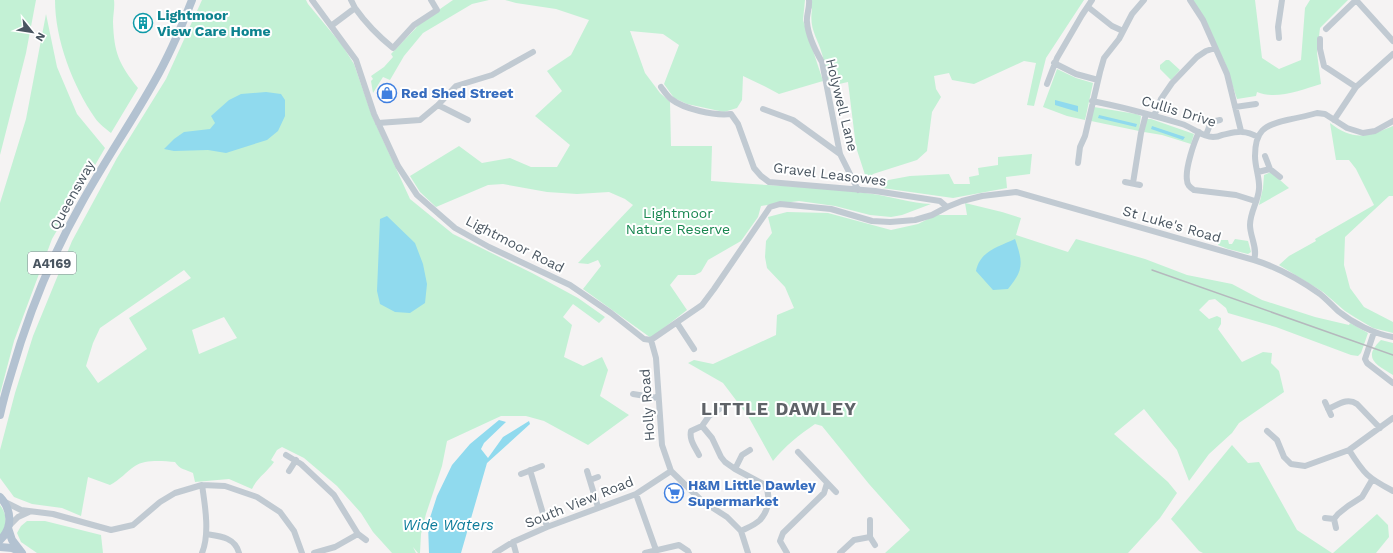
<svg xmlns="http://www.w3.org/2000/svg" width="1393" height="553" viewBox="0 0 1393 553" font-family="'Work Sans',sans-serif">
	<rect width="100%" height="100%" fill="#f5f3f3"/>
	<!-- green -->
	<path fill="#c3f1d5" fill-rule="evenodd" d="M0 0H36L26 53 0 155Z
		M55 0H114C115 7 113 15 113 22 114 53 119 64 138 88L111 133C106 129 99 124 95 118 73 86 55 40 55 0Z
		M202 0H306L308 4 342 45 354 64 372 116 410 199 453 234 532 273 578 298 605 317 599 323 573 304 563 317 572 325 564 357 583 366 602 357 608 370 600 396 629 415 588 445 544 421 526 416H501L447 441 442 466 426 514 421 534 420 553H418L413 547 416 553H392L373 532 361 513 337 486 304 458 282 447 277 450 271 460 274 462C267 472 257 478 252 489L229 479 195 482 193 473C185 469 180 470 175 462 163 461 145 459 135 466 126 472 120 480 110 485L88 477 81 516 62 508 32 504 14 497 0 478V450L15 393 33 336 72 241 117 158 166 79ZM184 270 191 278 129 318 147 349 98 383 86 366 93 343 100 328ZM224 317 237 338 199 354 192 330Z
		M453 0H489L472 4 423 33 404 56 390 80 383 77 373 93 371 81 373 79 371 76 384 67 393 57 391 54 416 28 418 24 440 11V9Z
		M505 0H805L803 20 823 81 779 94 766 87 743 76 742 100 737 108 724 112 687 104 674 98 664 84 679 45 663 34 630 31 645 73 660 93 670 102 671 146H712L711 181C765 186 820 186 873 194 893 197 911 203 931 204L902 215 891 217 870 215 835 206 799 201 761 206 758 217 741 241 708 260 701 272 695 275H678L670 285 687 310 651 338 583 289 601 266 598 260 588 264 578 263 633 205 625 199 609 192 577 194 547 192 503 184 488 185 436 207 420 192 410 176 459 146 482 163 510 158 531 167H557L570 145 535 116 562 91 547 71 571 55 589 20 556 9 516 3Z
		M809 0H1084L1046 58 1034 106 1027 105 1036 63 1024 61 974 84 952 80 949 73 934 76 936 89 941 97 932 112 927 151 917 160 873 174 867 181 856 147 848 82 830 86C828 75 825 65 822 54 817 36 809 30 812 9L810 7Z
		M1192 0H1255L1262 58 1279 69 1301 60 1305 8 1310 0H1348L1320 28 1317 53 1321 84C1301 90 1276 100 1257 92L1256 96 1237 99 1225 63Z
		M46 14 57 67 77 114 105 148 52 239 14 341 0 394V203L26 119Z
		M1166 60H1169L1180 70 1171 80 1160 69V65Z
		M1057 69 1076 78 1093 83 1085 120 1067 116 1043 107Z
		M1094 107 1136 114 1141 116 1139 131 1091 121Z
		M1146 119H1151L1194 134 1191 144 1162 135 1144 132Z
		M1330 123C1353 141 1367 137 1393 126V196H1389L1345 237 1344 265 1350 288 1364 307 1393 322V333L1373 328 1356 318 1345 311 1323 292 1279 265 1289 256 1316 241 1315 239 1374 205 1356 169 1349 160H1336Z
		M1032 154 1030 174 1006 177 1007 188 953 198 882 188 880 184 883 181 910 176 949 174 954 184H970L969 177 979 175 978 168 998 165V157Z
		M1271 172 1289 188 1259 205 1263 188 1264 175Z
		M965 203 1002 212 1021 218 1016 235 1068 252 1076 239 1145 259 1187 275 1232 284 1262 300 1315 317 1349 325 1350 323 1368 333 1361 353 1358 356 1351 355 1276 327 1228 313 1226 308 1215 299 1209 300 1199 310 1209 319 1217 316 1221 318V324L1218 329 1242 362 1263 352 1272 353 1271 363 1279 371 1284 392 1239 423 1232 433 1209 454 1189 481 1177 450 1144 409 1114 434 1168 482 1177 493 1160 518 1128 553H885L910 530 869 484 822 426 815 424C799 435 785 446 773 461L748 416 723 383 688 363 694 360 713 364 776 335 777 315 794 308 785 287 767 268 765 257 766 241 772 233 768 217 787 212 828 213 891 230 918 224 936 215H967Z
		M1235 239 1248 241 1251 252 1248 254 1228 249 1218 245V240H1228L1229 244H1232Z
		M1381 340 1393 343V375C1376 365 1362 358 1381 340Z
		M1232 445 1248 463 1259 462 1297 530 1332 553H1203L1199 551 1171 519Z
		M0 505C8 516 7 525 0 537Z
		M1377 514 1388 525 1389 537 1376 553H1333Z
		M27 521H45L101 535 103 553H37L21 542 17 533 21 526Z"/>
	<!-- water -->
	<path fill="#90daee" d="M266 92 281 94 285 100V116L278 131 267 140 226 153 208 150 174 151 164 149 174 139 184 132 210 129 215 123 211 116 229 100 241 94Z
		M1055 100 1078 106V112L1055 105Z
		M1099 115 1137 124 1136 127 1098 118Z
		M1152 126 1185 137 1183 140 1151 129Z
		M387 216 415 243 423 264 427 284 425 303 410 313 395 312 380 304 377 291 380 219Z
		M1015 239C1023 262 1024 270 1008 289L993 290 976 271C980 251 998 247 1015 239Z
		M499 420 506 422 484 443 481 449 488 458 503 437 529 421 530 424 487 463 461 553H429L428 524 437 496 452 465 470 444Z"/>
	<g fill="none" stroke-linecap="round" stroke-linejoin="round">
		<!-- minor -->
		<path stroke="#c1cad2" stroke-width="6" d="M312 0 356 60 374 114 398 166 417 195 455 228 489 247 570 285 611 313 644 339 651 340
			M809 0C810 8 806 15 807 22 808 36 815 50 822 62L840 154 858 190
			M1190 0 1203 20 1227 74 1241 131
			M1356 0 1393 41
			M1088 7 1112 26 1123 31
			M355 8C367 25 377 35 393 48L414 25 437 10 431 0
			M331 26 355 8 351 0
			M1326 29 1356 0
			M1279 38 1278 27 1282 0
			M1320 39V49L1324 66 1356 87
			M1054 63 1076 74 1098 80
			M1047 84 1057 58 1082 15 1092 0
			M661 87C664 91 667 96 671 99 684 109 714 116 731 114L738 124 754 168 761 176 769 182 875 191 940 201 947 207
			M1092 101C1123 107 1152 115 1182 124 1192 127 1202 137 1213 137 1216 137 1220 136 1222 135 1236 132 1244 129 1258 137
			M438 105 468 120
			M1235 107 1256 104
			M763 109 793 120 840 154
			M1154 116 1161 99 1172 83 1197 57 1206 51 1215 48
			M1334 120 1356 87 1393 54
			M378 123 420 120 438 105 456 86 492 75 533 52
			M1199 132C1194 142 1185 169 1187 180 1187 185 1190 187 1194 190L1236 195 1255 201
			M1206 135 1211 122 1220 120
			M1265 156 1270 169
			M1078 163 1080 147 1085 136 1100 72 1104 58 1119 39 1132 14 1144 0
			M1258 172 1270 169 1280 177
			M1125 182 1140 185
			M1133 183 1141 133 1146 114
			M1254 260C1258 248 1250 237 1250 225 1250 212 1258 202 1259 189 1260 178 1255 168 1255 156 1255 131 1264 125 1287 120 1297 118 1307 116 1317 113L1325 114 1347 128 1363 133 1375 131 1393 121
			M677 323 694 349
			M1374 332 1365 359 1367 363 1393 383
			M651 340 702 305 714 289 770 207 780 204 831 209 872 221 890 222 915 220 932 215 947 207 962 201 982 196 1016 192 1254 260C1277 267 1300 280 1320 294 1326 299 1332 305 1338 311 1353 323 1374 334 1393 337
			M651 340 656 358 662 445 671 471 702 501 727 517 741 531 748 553
			M633 394 658 398
			M1325 402 1331 415
			M1328 409C1338 405 1347 397 1357 404L1380 428
			M702 426 709 416 721 408
			M1267 431 1277 440 1284 457 1291 464 1305 466 1349 450 1393 418
			M1349 450C1364 474 1368 478 1393 491
			M798 452 836 492
			M286 455 301 464 334 495 358 534 335 547 314 553
			M699 455C695 447 689 440 691 431L702 426 712 438 721 457 725 462 735 469 765 485C771 496 769 510 760 520 755 525 747 528 741 531
			M735 469 742 455 750 450
			M530 470 547 527
			M289 471 296 460
			M587 471 598 507
			M521 474 542 466
			M590 480 598 477
			M202 485C205 505 210 534 202 553
			M636 494 656 550
			M5 502 21 510 53 514 111 530 133 525 160 502 175 493 202 485 225 486 257 497 280 512 294 531 302 553
			M1325 518 1334 519 1338 514 1348 506 1362 497 1372 480
			M1334 519 1336 528
			M870 520V537L875 545
			M9 526 18 517 29 512
			M206 534C219 536 235 537 239 553
			M358 534 366 540
			M513 542 516 553
			M495 553 513 542 547 527 636 494 671 471
			M645 553 679 545 688 551 689 553
			M787 553 780 541 783 533 824 493 827 483
			M840 553 854 540 870 537"/>
		<!-- major -->
		<path stroke="#b3c2d1" stroke-width="8" d="M0 415C3 401 7 387 11 374 28 315 51 257 81 204 104 162 131 123 154 82 169 56 181 28 192 0
			M0 497C12 510 13 528 0 540
			M8 528 12 540 22 553
			M0 547 12 548 19 551"/>
		<!-- rail -->
		<path stroke="#b5b8bd" stroke-width="1.5" d="M1152 270 1393 355"/>
	</g>
	<!-- icons -->
	<defs>
		<g id="building-ring" transform="scale(1)"><circle r="9.5" fill="#fff" stroke="#0f9aa8" stroke-width="1.5"/><path d="M-4-6H4V6H1V3H-1V6H-4ZM-2.5-4.3h1.7v1.8h-1.7ZM.8-4.3h1.7v1.8H.8ZM-2.5-1h1.7V.8h-1.7ZM.8-1h1.7V.8H.8Z" fill="#0f9aa8"/></g>
		<g id="shop-ring" transform="scale(1)"><circle r="9.5" fill="#fff" stroke="#3f7fe0" stroke-width="1.5"/><path d="M-5-2.5h2.3a2.7 3.5 0 0 1 5.4 0H5L5.5 6h-11ZM-1.5-2.5h3a1.5 2.3 0 0 0-3 0Z" fill="#3f7fe0"/></g>
		<g id="supermarket-ring" transform="scale(1)"><circle r="9.5" fill="#fff" stroke="#3f7fe0" stroke-width="1.5"/><path d="M-6-5.5h2.5l.6 2H6L4.5 2H-2.5L-4.4-4H-6ZM-1.5 3.2a1.3 1.3 0 1 0 .1 0ZM3 3.2a1.3 1.3 0 1 0 .1 0Z" fill="#3f7fe0"/></g>
	</defs>
	<g fill-rule="evenodd">
		<use href="#building-ring" x="143" y="23"/>
		<use href="#shop-ring" x="387" y="93"/>
		<use href="#supermarket-ring" x="674" y="493"/>
	</g>
	<g text-anchor="middle" stroke-width="4" stroke-linejoin="round" paint-order="stroke">
		<!-- shield labels -->
		<rect fill="#fff" stroke="#808990" stroke-width="1" x="28" y="252" width="48" height="22" rx="3"/>
		<g font-size="13" font-weight="bold" fill="#4a5661">
			<text x="52" y="268">A4169</text>
		</g>
		<!-- culture labels -->
		<g font-size="14" font-weight="bold" fill="#0d838f" stroke="#fff" text-anchor="start">
			<text x="157" y="20">Lightmoor<tspan x="157" dy="16">View Care Home</tspan></text>
		</g>
		<!-- shop labels -->
		<g font-size="14" font-weight="bold" fill="#366cbe" stroke="#fff" text-anchor="start">
			<text x="401" y="98">Red Shed Street</text>
			<text x="688" y="490">H&amp;M Little Dawley<tspan x="688" dy="16">Supermarket</tspan></text>
		</g>
		<!-- street labels -->
		<g font-size="14" fill="#4a5661" stroke="#fff">
			<text transform="translate(842 105) rotate(76)" y="5">Holywell Lane</text>
			<text transform="translate(1179 111) rotate(17)" y="5">Cullis Drive</text>
			<text transform="translate(830 174) rotate(7)" y="5">Gravel Leasowes</text>
			<text transform="translate(72 195) rotate(-61)" y="5">Queensway</text>
			<text transform="translate(1172 224) rotate(16)" y="5">St Luke's Road</text>
			<text transform="translate(515 244) rotate(27)" y="5">Lightmoor Road</text>
			<text transform="translate(647 405) rotate(-94)" y="5">Holly Road</text>
			<text transform="translate(579 502) rotate(-22)" y="5">South View Road</text>
		</g>
		<!-- park labels -->
		<g font-size="14" fill="#17864f" stroke="#fff">
			<text x="678" y="218">Lightmoor<tspan x="678" dy="16">Nature Reserve</tspan></text>
		</g>
		<!-- water labels -->
		<g font-size="15" font-style="italic" fill="#0c7c9b" stroke="#fff">
			<text x="448" y="530">Wide Waters</text>
		</g>
		<!-- district labels -->
		<g font-size="18" font-weight="bold" letter-spacing="1" fill="#5f6368" stroke="#fff">
			<text x="779" y="415">LITTLE DAWLEY</text>
		</g>
	</g>
	<!-- north arrow -->
	<g transform="translate(32 32) rotate(120)" stroke="#ffffff" stroke-width="3" paint-order="stroke">
	<path d="M0-3L7 15L0 10L-7 15Z" fill="#4a5661"/>
	<text y="-6" font-size="11" font-weight="bold" text-anchor="middle" fill="#4a5661">N</text>
	</g>
</svg>
